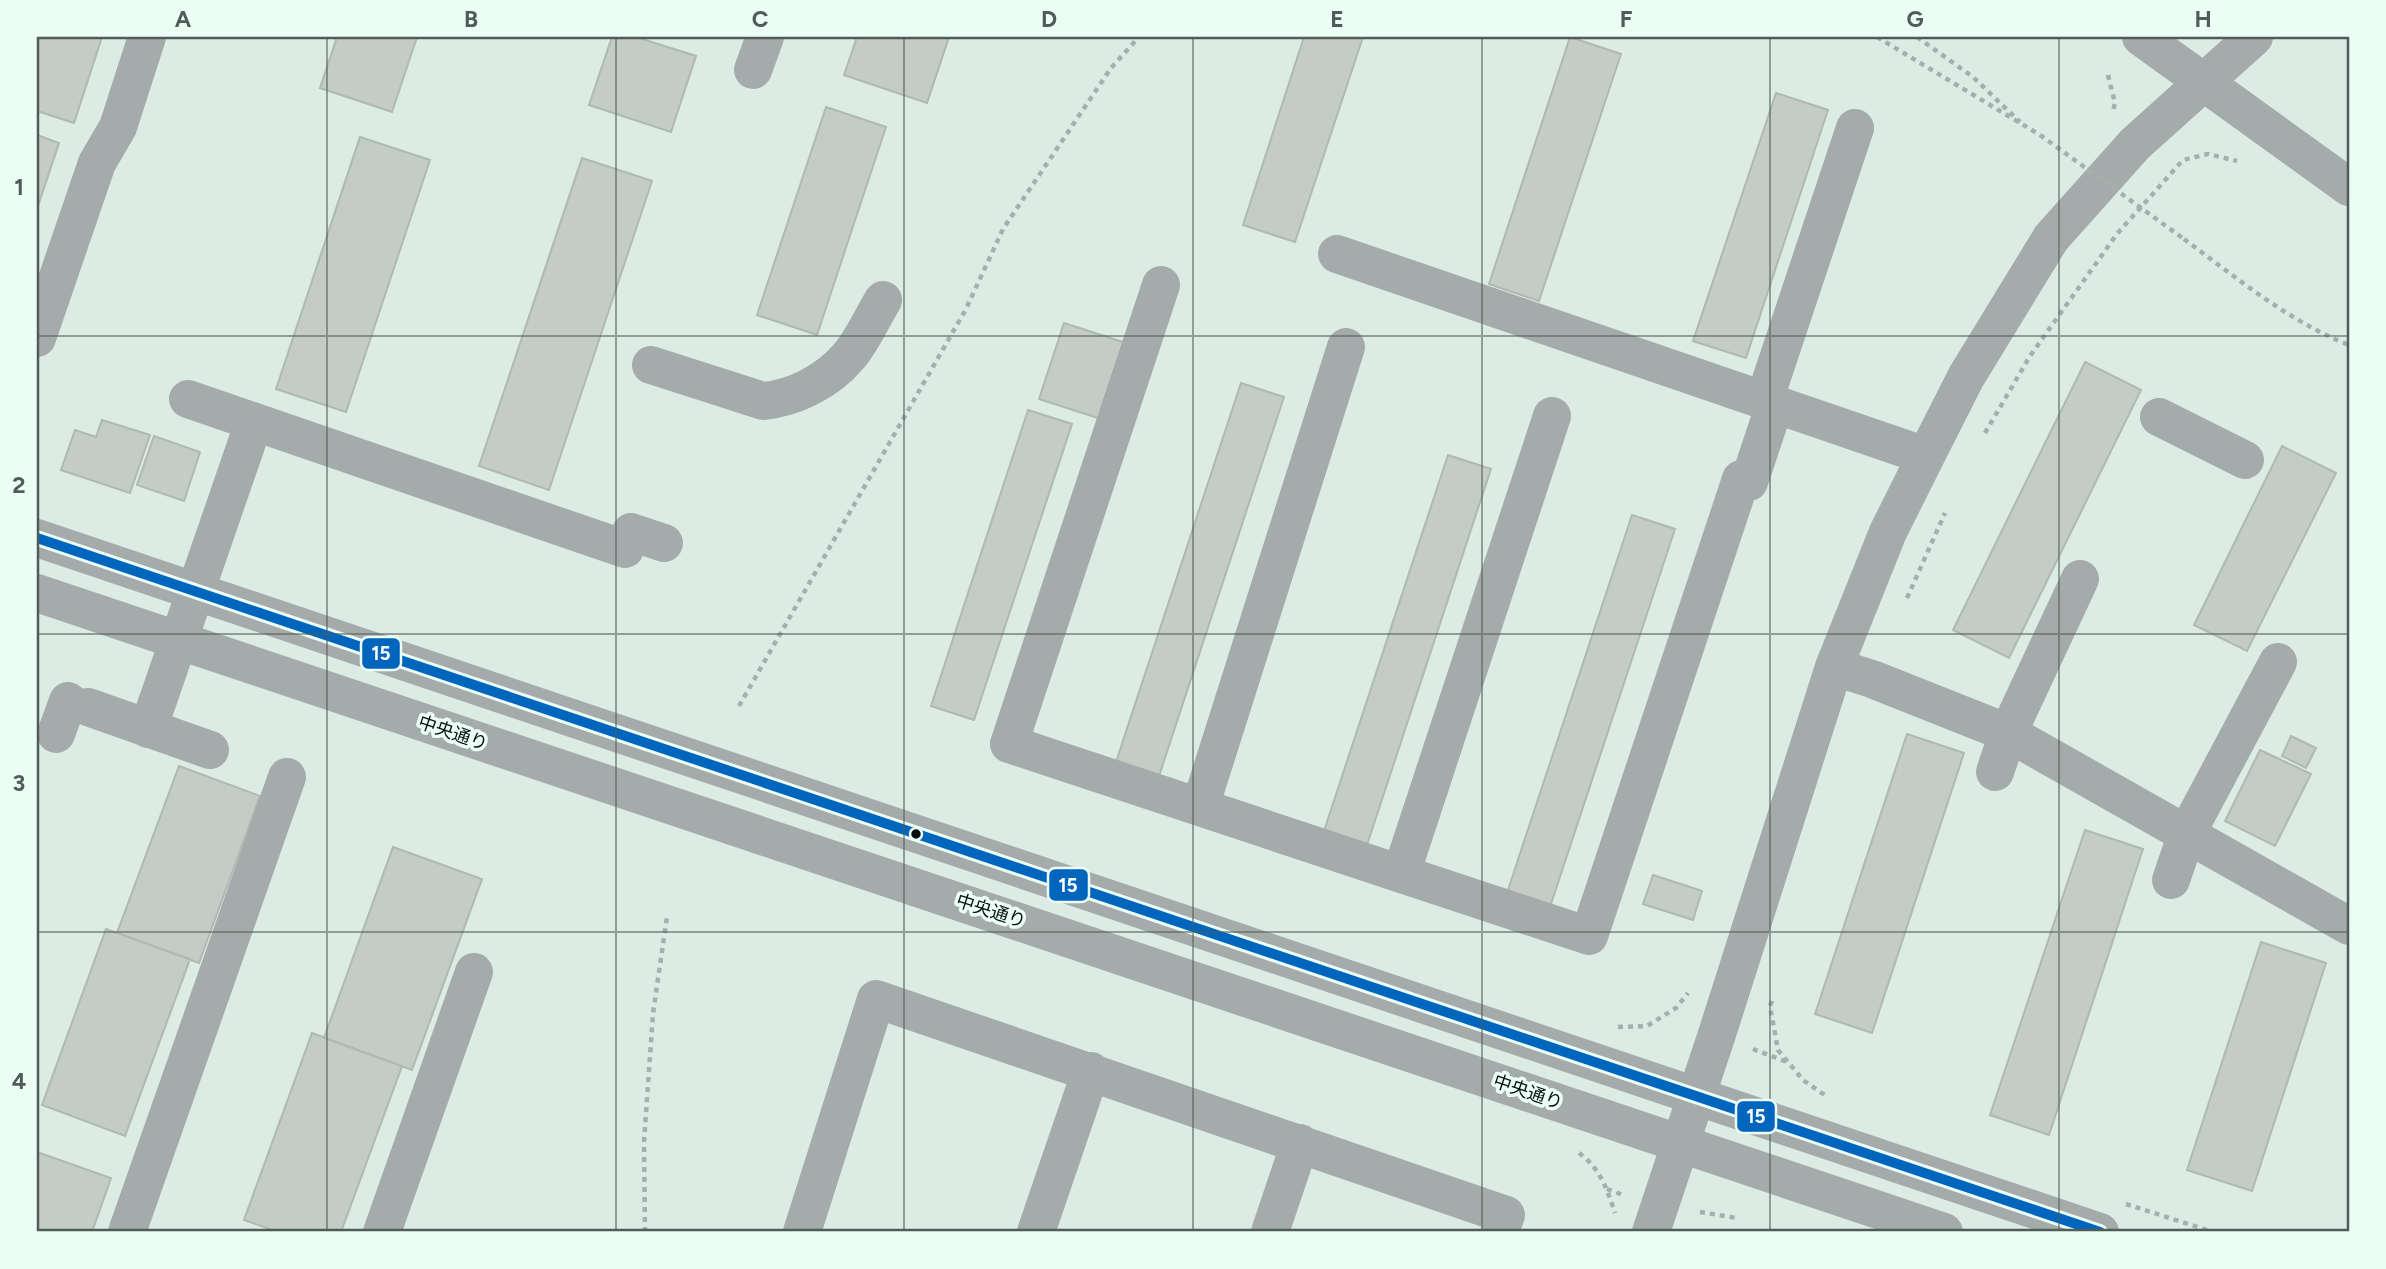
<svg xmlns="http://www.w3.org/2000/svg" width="2386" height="1269" viewBox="0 0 2386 1269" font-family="Figtree,'Noto Sans JP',sans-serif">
	<rect width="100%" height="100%" fill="#dcece5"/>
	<!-- building -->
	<path fill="#c3cdc5" stroke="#afb9b1" stroke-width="2" d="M37 37H102L74 123 37 111Z
		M337 37H417L392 112 320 88Z
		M612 37H636L696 56 671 132 589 105Z
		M857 37H949L927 103 844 75Z
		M1304 37H1363L1295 242 1243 225Z
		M1570 37 1621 54 1539 301 1489 284Z
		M1776 93 1828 110 1746 358 1693 341Z
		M826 107 886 127 817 335 757 315Z
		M37 135 59 143 37 209Z
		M360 137 430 160 346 412 276 389Z
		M582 158 652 181 549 490 479 466Z
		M1064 323 1126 343 1101 419 1039 399Z
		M2085 362 2141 390 2009 658 1953 630Z
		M1241 383 1284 397 1158 779 1115 765Z
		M1028 410 1072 424 974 720 931 706Z
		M102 420 150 435 130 493 61 470 75 430 96 437Z
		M154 436 200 452 184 501 137 485Z
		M2282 446 2336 473 2247 651 2194 625Z
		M1448 455 1491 469 1365 851 1322 837Z
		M1632 515 1675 529 1549 910 1506 896Z
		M1907 734 1964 753 1872 1033 1815 1014Z
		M2291 736 2316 748 2306 768 2282 756Z
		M2260 750 2311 774 2275 846 2225 821Z
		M179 766 260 796 199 963 117 933Z
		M2085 830 2143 849 2049 1135 1990 1115Z
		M393 847 482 879 412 1070 324 1038Z
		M1653 875 1702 891 1693 920 1643 904Z
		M106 929 190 959 125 1136 42 1105Z
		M2261 942 2326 963 2252 1191 2187 1170Z
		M312 1033 402 1066 341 1232H278L244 1220Z
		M37 1152 111 1178 92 1232H37Z"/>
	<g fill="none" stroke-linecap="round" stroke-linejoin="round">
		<!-- path -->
		<path stroke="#a5b0ac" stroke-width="4.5" stroke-dasharray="5 5" stroke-linecap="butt" d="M1877 37 2040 135
			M1917 37 1973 77 2020 122
			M2108 75 2115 103 2113 111
			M2184 239C2237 278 2288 321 2349 345
			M1985 433 2030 356 2117 234 2183 160 2208 154 2237 161
			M1907 598 1945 513
			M739 706 966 309 1003 229 1111 68 1139 37
			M1772 1001 1770 1006 1778 1050 1803 1080 1826 1096
			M1618 1027 1647 1026 1676 1008 1688 993
			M1753 1049 1787 1062
			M1579 1153C1600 1168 1607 1189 1615 1213
			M1607 1189 1623 1195
			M2126 1204 2213 1232
			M1700 1212 1737 1218
			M645 1232 644 1142 653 1013 667 917"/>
		<!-- minor -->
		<path stroke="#a4abaa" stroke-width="38" d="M2141 37 2349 187
			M753 70 765 37
			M1337 254 1926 456
			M1161 285 1009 744 1589 936 1741 479
			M37 338 97 163 118 127 147 37
			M651 365 763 401C795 398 828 381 849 356 862 341 872 318 883 300
			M188 399 625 549 631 532 664 543
			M1764 401 1855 128
			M2159 417 2245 460
			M1749 482 1775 404
			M37 538 2100 1232
			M37 593 1944 1232
			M1834 667 1872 679 2008 733 2349 926
			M88 707 210 750
			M148 729 254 422
			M56 734 68 701
			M1995 772 2008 733 2080 579
			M1200 807 1346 347
			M1401 874 1552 416
			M2171 880 2187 833 2278 662
			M127 1232 287 777
			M382 1232 474 972
			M802 1232 876 999 1506 1215 1500 1232
			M1036 1232 1091 1071
			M1270 1232 1300 1143
			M1651 1232 1717 1034 1834 667 1888 532 1926 456 1966 377 2051 238 2135 144 2254 37"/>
		<!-- path-bridge -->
		<path stroke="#a5b0ac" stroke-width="4.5" stroke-dasharray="5 5" stroke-linecap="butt" d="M2040 135 2184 239"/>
		<!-- bus-1 casing -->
		<g stroke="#ebfdf5" stroke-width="16">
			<path id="bus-1" d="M37 538 2100 1232"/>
		</g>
		<!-- bus-1 -->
		<use href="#bus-1" stroke="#0065bd" stroke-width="10"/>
	</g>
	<!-- grid -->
	<path fill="none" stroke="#505c57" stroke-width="2" stroke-opacity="0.55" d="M327 37V1232M616 37V1232M904 37V1232M1193 37V1232M1482 37V1232M1770 37V1232M2059 37V1232M37 336H2349M37 634H2349M37 932H2349"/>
	<!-- markers -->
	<circle fill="#050f0b" stroke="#ebfdf5" stroke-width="2.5" cx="916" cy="834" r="6"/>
	<g text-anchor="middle" stroke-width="7" stroke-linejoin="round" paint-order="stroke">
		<!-- street labels -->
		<g font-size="18" fill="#050f0b" stroke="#ebfdf5">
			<text transform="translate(453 733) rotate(19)" y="6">中央通り</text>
			<text transform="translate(991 911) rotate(18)" y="6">中央通り</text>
			<text transform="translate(1528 1092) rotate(19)" y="6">中央通り</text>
		</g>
	</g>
	<g stroke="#ebfdf5" stroke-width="2.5">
		<rect x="361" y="637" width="40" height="33" rx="7" fill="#0065bd"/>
		<rect x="1048" y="868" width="41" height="34" rx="7" fill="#0065bd"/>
		<rect x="1736" y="1100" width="40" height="33" rx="7" fill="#0065bd"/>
	</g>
	<g font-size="19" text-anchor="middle" font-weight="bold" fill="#fff">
		<text x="381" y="660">15</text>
		<text x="1068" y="892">15</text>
		<text x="1756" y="1123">15</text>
	</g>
	<!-- border -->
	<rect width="2386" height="1269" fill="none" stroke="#ebfdf5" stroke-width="77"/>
	<rect x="38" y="38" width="2310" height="1192" fill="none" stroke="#505c57" stroke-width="2.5"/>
	<g font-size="23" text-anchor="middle" font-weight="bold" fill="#505c57">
		<text x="183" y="27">A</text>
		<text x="471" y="27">B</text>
		<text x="760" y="27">C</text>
		<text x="1049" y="27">D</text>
		<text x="1337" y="27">E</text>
		<text x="1626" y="27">F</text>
		<text x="1915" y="27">G</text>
		<text x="2203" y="27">H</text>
		<text x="19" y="195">1</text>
		<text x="19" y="493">2</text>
		<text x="19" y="791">3</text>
		<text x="19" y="1089">4</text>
	</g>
</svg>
